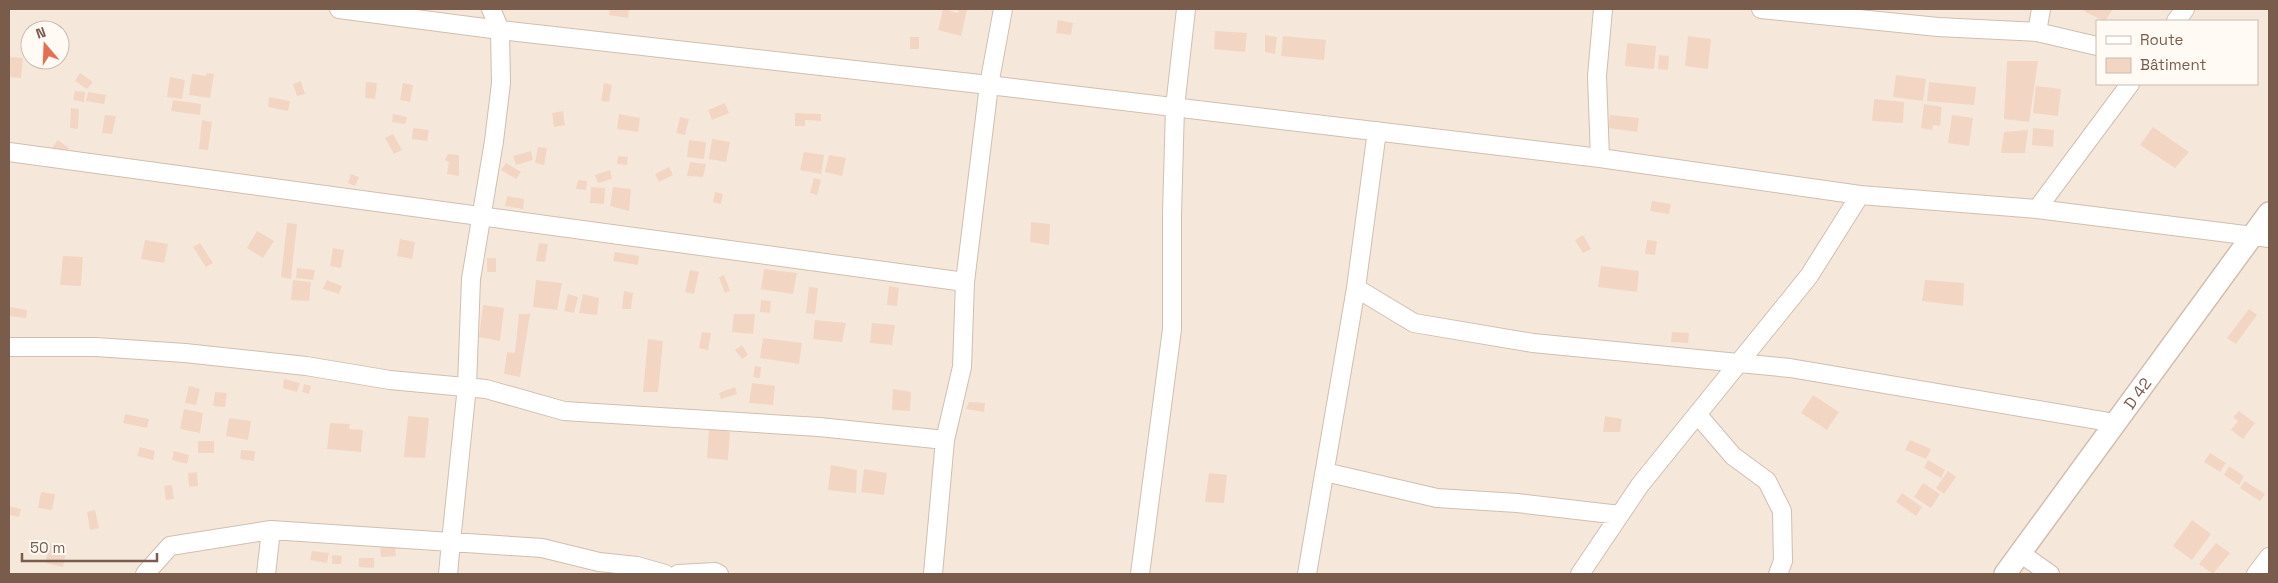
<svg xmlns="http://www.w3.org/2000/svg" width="2278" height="583" viewBox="0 0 2278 583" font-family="'Space Grotesk',sans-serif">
	<rect width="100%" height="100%" fill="#fdf6ec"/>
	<!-- residential -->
	<path fill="#f5e8da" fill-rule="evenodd" d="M9 9H2269V574H9ZM2097 21H2257V84H2097ZM30 30H60V60H30Z"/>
	<!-- building -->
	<path fill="#f3d5c3" d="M610 9H629L628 18 609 15Z
		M943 9 958 13 959 9 967 10 961 36 938 30Z
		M2083 9H2113L2105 21 2087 13Z
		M1058 20 1073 23 1071 35 1056 33Z
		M1215 31 1247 33 1245 52 1214 49Z
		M1265 35 1277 37 1275 54 1265 52Z
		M1283 36 1326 40 1324 60 1281 56Z
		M1688 36 1711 39 1708 69 1685 66Z
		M910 37H919V49H910Z
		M1627 43 1656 46 1654 69 1625 66Z
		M1659 55 1669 56 1668 70 1658 69Z
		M9 57 23 58 21 78 9 77Z
		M2007 61H2038L2029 122 2004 119Z
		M80 73 93 82 87 89 75 81Z
		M207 73 214 74 210 98 189 95 192 74 206 76Z
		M1896 75 1926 79 1923 101 1893 97Z
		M170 77 185 80 182 99 167 97Z
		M301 81 305 94 297 96 293 84Z
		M366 82 377 83 375 99 365 98Z
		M1929 82 1976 87 1974 105 1927 101Z
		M403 83 413 85 410 102 400 100Z
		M604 83 612 85 609 102 601 101Z
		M2036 86 2061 89 2058 116 2033 113Z
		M75 91 85 92 84 102 73 100Z
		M88 92 106 95 104 104 86 101Z
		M269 97 290 101 288 111 268 107Z
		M1874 99 1904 102 1903 123 1872 121Z
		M173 100 201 104 200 115 171 111Z
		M725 103 729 113 712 120 708 110Z
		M1924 104 1942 107 1940 126 1933 125 1932 130 1921 128Z
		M71 108 79 109 78 129 70 128Z
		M563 111 565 125 554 127 552 113Z
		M795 113 821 114V121L805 120V126H795Z
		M393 114 407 117 405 124 392 122Z
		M619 114 640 118 638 132 617 129Z
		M105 115 116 116 112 134 102 133Z
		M1610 115 1639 118 1637 132 1608 128Z
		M1952 115 1973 118 1969 146 1948 143Z
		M680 117 689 119 685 135 676 133Z
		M202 120 212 122 208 150 199 149Z
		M2153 127 2189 152 2175 168 2140 145Z
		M413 128 429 130 427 141 412 139Z
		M2033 128 2054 130 2053 147 2032 145Z
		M2028 130 2025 153H2001L2004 132Z
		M393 134 402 150 394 154 385 138Z
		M712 139 730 142 726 162 709 159Z
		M58 140 69 148 63 156 52 148Z
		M689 140 706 142 704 159 687 157Z
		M538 147 547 148 544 165 535 163Z
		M531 151 533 160 516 165 513 156Z
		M804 152 824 155 821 174 800 170Z
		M448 154 459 155V176L447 174 449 162 445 160Z
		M829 155 846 158 842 176 825 172Z
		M618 156 628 157 627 165 617 164Z
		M690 162 706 164 703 177 687 176Z
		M506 163 521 172 516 179 501 170Z
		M669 167 673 175 659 182 655 174Z
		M610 170 612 179 598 183 595 175Z
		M351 174 359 177 355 186 348 183Z
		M814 178 821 180 817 195 810 193Z
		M578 180 587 181 586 190 576 189Z
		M591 187 605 188 604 204 590 203Z
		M613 187 631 189 629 211 610 206Z
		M715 192 723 194 721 204 713 202Z
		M507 196 524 199 523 209 505 206Z
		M1652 201 1671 204 1669 214 1650 211Z
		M1031 222 1050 224 1049 245 1030 242Z
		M287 223 297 224 291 279 281 277Z
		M257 231 274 241 263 258 247 248Z
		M1583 235 1591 249 1583 253 1575 240Z
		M400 239 415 242 412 259 397 256Z
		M145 240 168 244 164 263 141 259Z
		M1647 240 1657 241 1655 255 1645 254Z
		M200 243 213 263 206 267 193 247Z
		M539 243 548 244 545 262 536 261Z
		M333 248 344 250 341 268 330 266Z
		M615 252 639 256 638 265 613 261Z
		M63 256 83 257 81 286 60 285Z
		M487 258H496V272H487Z
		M1601 266 1639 271 1637 292 1598 287Z
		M297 268 315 270 313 280 296 278Z
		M764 269 797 273 793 294 761 289Z
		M690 270 699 272 694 294 685 292Z
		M724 275 730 291 725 293 719 277Z
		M293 280 311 282 309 301 291 300Z
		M327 280 342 286 339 294 323 289Z
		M536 280 562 283 557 310 533 307Z
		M1925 280 1964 283 1963 306 1922 301Z
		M889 286 899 288 897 306 887 305Z
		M809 287 818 288 815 314 806 313Z
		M624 291 633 293 631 309H622Z
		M568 294 578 297 574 313 564 311Z
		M583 294 599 298 597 315 579 313Z
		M761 300 771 301 770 313 760 312Z
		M483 305 504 308 500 341 479 337Z
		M9 307 27 310 26 318 9 316Z
		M2249 309 2257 315 2236 344 2227 338Z
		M519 314H530L520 377 504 374 507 352 515 353Z
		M734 314H755L753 334 732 332Z
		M815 320 846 323 842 342 813 339Z
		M872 323 895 325 892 345 870 343Z
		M702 332 711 333 708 350 699 348Z
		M1672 332 1689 333 1688 343 1671 342Z
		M763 338 802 343 799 364 760 358Z
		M648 339 663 341 658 392H643Z
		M742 345 748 355 742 359 735 350Z
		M755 366 761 367 760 378 753 377Z
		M284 379 300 383 297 392 283 388Z
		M752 383 775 386 773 405 749 403Z
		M304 384 311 386 309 394 302 392Z
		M189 386 200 389 196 405 185 403Z
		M735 387 737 394 721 399 719 393Z
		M893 389 911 392 910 411 892 410Z
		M215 392 227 393 225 407 213 406Z
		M1813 395 1839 412 1827 430 1801 413Z
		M969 402 985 403 984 412 966 409Z
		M184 409 203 413 200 433 180 429Z
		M2239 411 2255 423 2243 439 2231 430 2238 421 2233 417Z
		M125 414 149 419 147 428 123 423Z
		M408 416 429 418 425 458 404 457Z
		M1605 416 1622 419 1620 432H1603Z
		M229 418 251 421 248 440 226 436Z
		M330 423 350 424 349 429 363 430 361 452 327 449Z
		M709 429 730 432 728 460 707 458Z
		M1910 440 1931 449 1926 459 1905 450Z
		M198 441H214V453H198Z
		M140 447 155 451 153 460 137 456Z
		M241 450 255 451 254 461 240 459Z
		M174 451 189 455 187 464 172 460Z
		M2210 453 2226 463 2220 472 2204 462Z
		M1928 460 1945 470 1941 478 1924 468Z
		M831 465 857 470 856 493 828 490Z
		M2229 466 2244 476 2239 485 2224 475Z
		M864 469 887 473 884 495 861 492Z
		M1948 471 1956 477 1944 494 1936 488Z
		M197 472 198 486 189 487 188 473Z
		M1209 473 1227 475 1224 503 1205 502Z
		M2245 481 2265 494 2260 501 2240 488Z
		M1923 483 1940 494 1931 508 1914 497Z
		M172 485 174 499 166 500 164 486Z
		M41 492 55 494 52 510 38 508Z
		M1902 493 1922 507 1916 516 1896 502Z
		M9 506 21 509 19 517 9 515Z
		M95 510 99 528 90 530 87 512Z
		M2192 520 2211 534 2192 560 2173 546Z
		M50 543 67 547 63 567 45 563Z
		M2216 543 2230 553 2213 574 2199 564Z
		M395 547 396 556 381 557 380 548Z
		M312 551 329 553 327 563 310 560Z
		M332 555 342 556 341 564H332Z
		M359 558H374V568L359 567Z"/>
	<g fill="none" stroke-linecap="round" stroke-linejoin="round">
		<!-- minor casing -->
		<g stroke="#d1beb0" stroke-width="20">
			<path id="minor" d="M339 9 500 30 989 85 1600 158 1860 195 2037 209 2269 238
				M1761 9 1938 27 2037 32 2041 9
				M2176 21 2185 9
				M2037 32 2097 46
				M9 152 965 282
				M1600 158 1597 76 1603 9
				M2037 209 2130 84
				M1356 288 1414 323 1533 343 1790 368 2115 423
				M9 347H96L185 353 306 366 390 380 486 389 564 411 819 427 945 440
				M1697 414 1733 456 1767 481 1782 511 1783 561 1778 574
				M1325 472 1437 498 1517 503 1620 515
				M2020 553 2050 574
				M145 574 170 546 271 530
				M266 574 271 530 451 542 467 386 471 279 494 141 501 83 500 30 491 9
				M448 574 451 542 542 548 599 562 637 566 665 574
				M678 574 715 572 719 574
				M933 574 945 440 962 367 965 282 989 85 1003 9
				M1140 574 1172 329V214L1175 107 1186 9
				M1307 574 1356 288 1377 131
				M1580 574 1640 485 1809 276 1860 195
				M2256 574 2269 557"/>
		</g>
		<!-- tertiary casing -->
		<g stroke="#d1beb0" stroke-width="24">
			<g id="tertiary">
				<path id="s1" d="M2005 574 2269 213"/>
			</g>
		</g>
		<!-- minor -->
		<use href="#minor" stroke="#fff" stroke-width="18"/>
		<!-- tertiary -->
		<use href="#tertiary" stroke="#fff" stroke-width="21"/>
	</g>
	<g text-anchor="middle" stroke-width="4" stroke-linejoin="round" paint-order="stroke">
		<!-- street labels -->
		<g font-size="16" fill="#7a5c4d" stroke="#fffaf3">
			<text dy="6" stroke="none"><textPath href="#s1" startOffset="224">D 42</textPath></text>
		</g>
	</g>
	<!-- border -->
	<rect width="2278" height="583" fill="none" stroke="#7a5c4d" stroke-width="20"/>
	<!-- legend -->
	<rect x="2096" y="20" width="162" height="65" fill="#fffaf3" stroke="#cabbb1"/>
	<rect x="2106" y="36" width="25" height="8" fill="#ffffff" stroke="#cabbb1"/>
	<text x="2140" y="45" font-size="15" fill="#7a5c4d">Route</text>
	<rect x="2106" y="58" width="25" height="15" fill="#f3d5c3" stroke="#cabbb1"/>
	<text x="2140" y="70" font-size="15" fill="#7a5c4d">Bâtiment</text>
	<!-- north arrow -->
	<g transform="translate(45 45) rotate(341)"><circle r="24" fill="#fffaf3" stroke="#cabbb1"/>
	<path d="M0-4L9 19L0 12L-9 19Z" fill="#e76f51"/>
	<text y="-8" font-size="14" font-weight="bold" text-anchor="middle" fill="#7a5c4d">N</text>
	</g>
	<!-- scale -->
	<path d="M22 553v8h135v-8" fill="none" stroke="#7a5c4d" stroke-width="2.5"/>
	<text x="30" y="553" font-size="15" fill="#7a5c4d" stroke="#fffaf3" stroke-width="4" paint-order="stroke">50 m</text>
</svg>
